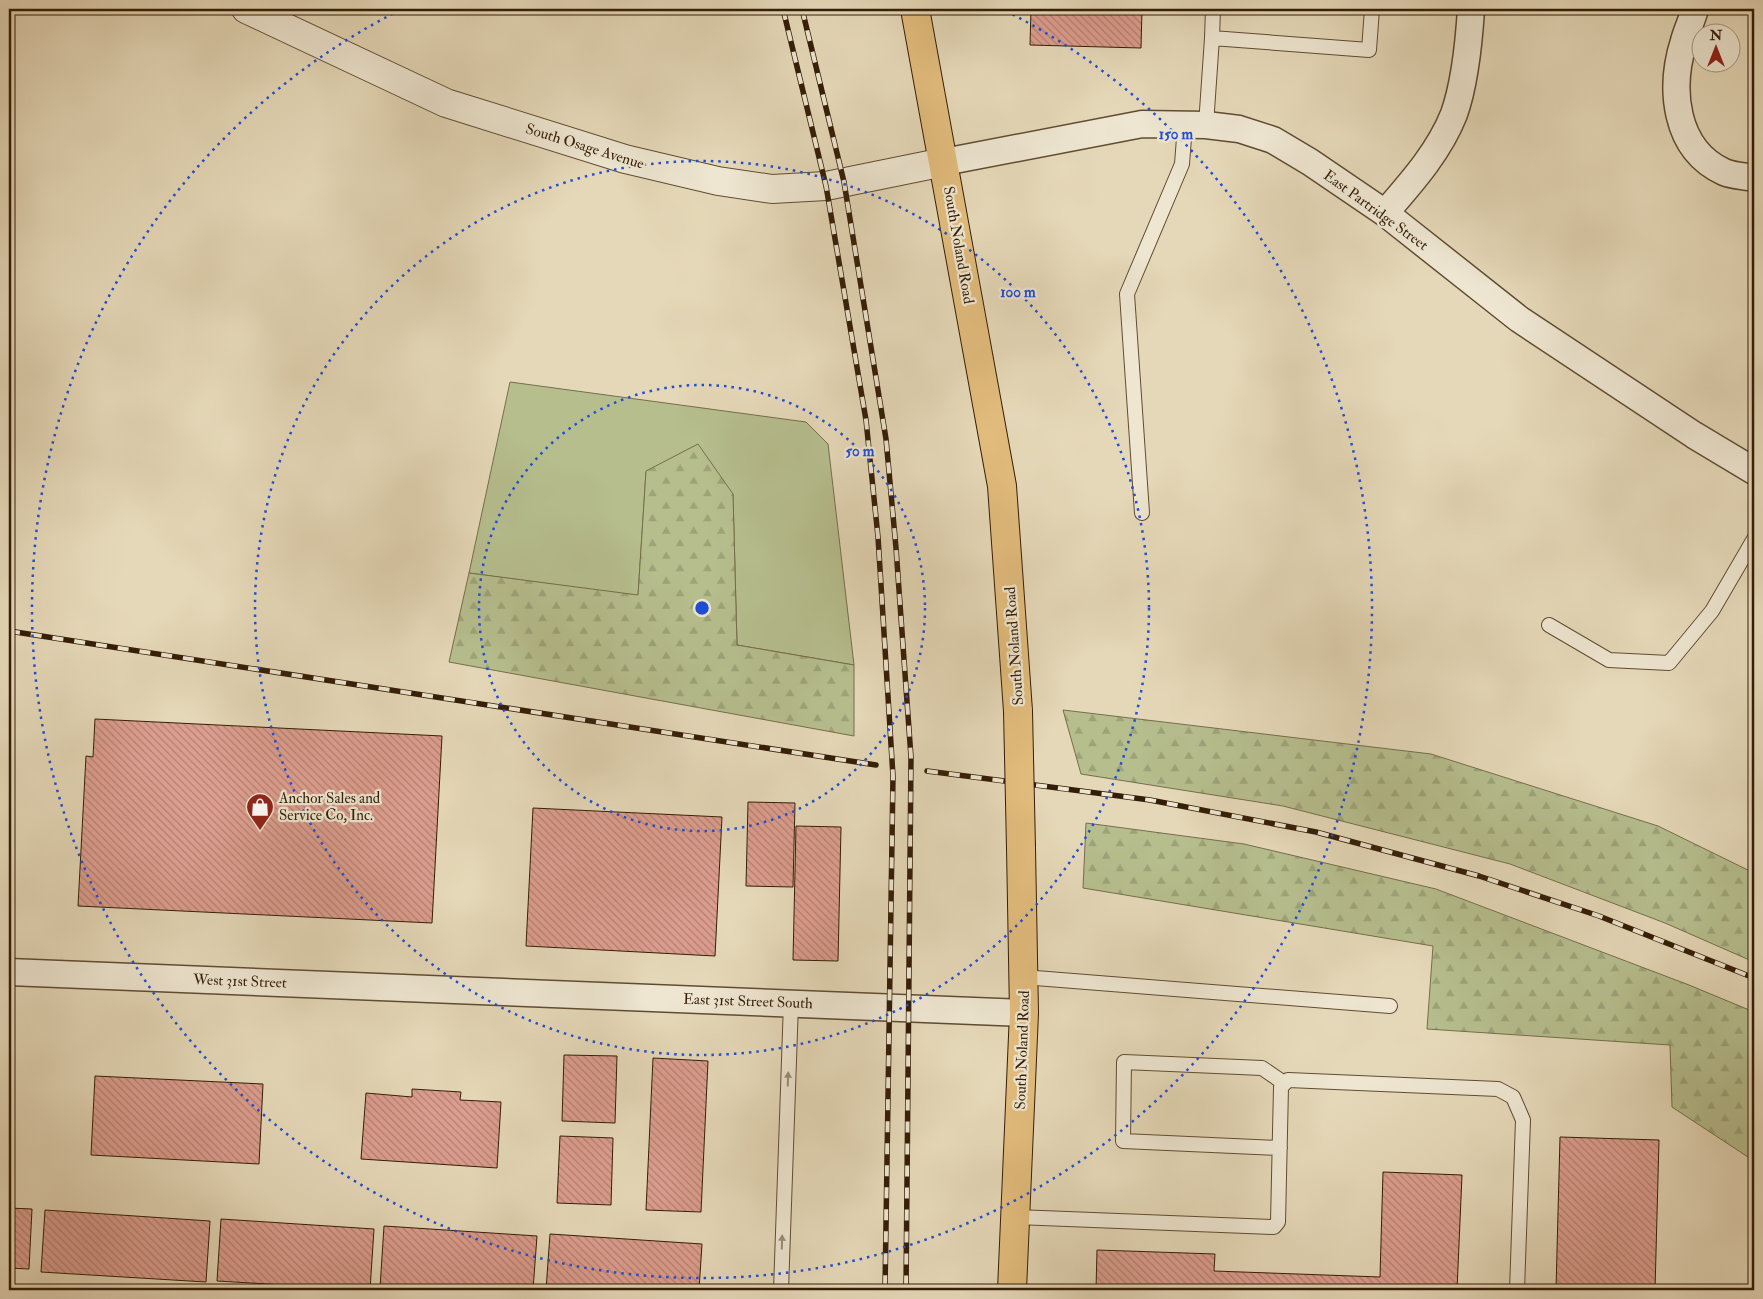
<svg xmlns="http://www.w3.org/2000/svg" width="1763" height="1299" viewBox="0 0 1763 1299" font-family="'IM FELL Double Pica',serif">
	<defs>
		<pattern id="forest-firs" width="22" height="20" patternUnits="userSpaceOnUse" patternTransform="scale(1.25)"><rect width="22" height="20" fill="#b6be8e"/><path d="M5 1l3.5 6h-7zM16 11l3.5 6h-7z" fill="#9da379"/></pattern>
		<pattern id="building-back-hatch" width="6" height="6" patternUnits="userSpaceOnUse" patternTransform="scale(1.25)"><rect width="6" height="6" fill="#dd9e8f"/><path d="M-1 5l2 2M0 0l6 6M5-1l2 2" fill="none" stroke="#b48073"/></pattern>
	</defs>
	<rect width="100%" height="100%" fill="#e5d8b8"/>
	<filter id="stains"><feTurbulence type="fractalNoise" baseFrequency=".004" numOctaves="4"/><feColorMatrix values="0 0 0 0 .2 0 0 0 0 .09 0 0 0 0 .02 0 0 0 .5 -.17"/></filter>
	<radialGradient id="worn" r=".72"><stop offset=".6" stop-color="#630" stop-opacity="0"/><stop offset="1" stop-color="#630" stop-opacity=".3"/></radialGradient>
	<!-- grass -->
	<path fill="#b6be8e" stroke="#756e4a" d="M510 382 806 422 828 444 854 665 737 645 733 494 646 472 638 596 469 573Z"/>
	<!-- forest -->
	<path fill="url(#forest-firs)" stroke="#756e4a" d="M698 444 733 494 737 645 854 665V736L449 662 469 573 638 595 646 471Z
		M1063 710 1431 754 1658 826 1754 873V962L1665 923 1510 864 1283 806 1081 774Z
		M1086 823 1244 844 1436 889 1689 985 1754 1012V1161L1672 1107 1670 1045 1427 1029 1433 946 1083 888Z"/>
	<!-- building -->
	<path fill="url(#building-back-hatch)" stroke="#341d06" d="M1024 9H1142L1141 48 1030 45 1031 9Z
		M95 719 442 736 432 923 78 906 86 756 93 757Z
		M748 802 795 803 793 887 746 886Z
		M533 808 722 817 715 956 526 946Z
		M796 826 841 827 838 961 793 960Z
		M564 1055 617 1056 615 1123 562 1121Z
		M653 1058 708 1061 701 1212 646 1210Z
		M95 1076 263 1084 259 1164 91 1155Z
		M412 1089 461 1092 460 1100 501 1102 497 1168 361 1159 366 1093 412 1097Z
		M560 1136 613 1138 611 1205 557 1203Z
		M1560 1137 1659 1140 1655 1290H1556Z
		M1383 1172 1462 1175 1457 1290H1096L1097 1250 1215 1254 1214 1271 1380 1277Z
		M9 1208 32 1209 29 1269 9 1268Z
		M45 1210 210 1221 206 1282 41 1272Z
		M221 1219 374 1229 370 1290 217 1281Z
		M384 1226 537 1236 533 1290H420L380 1288Z
		M550 1234 702 1244 699 1290H546Z"/>
	<g fill="none" stroke-linecap="round" stroke-linejoin="round">
		<!-- service casing -->
		<g stroke="#604c32" stroke-width="16">
			<path id="service" d="M1212 38 1213 9
				M1206 125 1212 38 1369 50 1372 9
				M1142 513 1127 294 1182 164 1185 125
				M1549 625 1609 660 1669 663 1712 611 1754 539
				M1023 977 1390 1006
				M1280 1148 1123 1141 1124 1062 1262 1068 1284 1083
				M1016 1217 1274 1227 1278 1222 1281 1087 1288 1080 1498 1089 1513 1097 1523 1120 1517 1290
				M781 1290 791 1003"/>
		</g>
		<!-- minor casing -->
		<g stroke="#604c32" stroke-width="29">
			<path id="minor" d="M1695 9C1692 20 1687 30 1684 41 1669 88 1674 149 1724 172 1733 176 1745 176 1754 178
				M944 162 1142 124 1206 125 1239 129 1273 140 1310 162 1385 213 1519 319 1694 435 1754 471
				M1385 213C1411 183 1439 152 1454 114 1465 83 1469 41 1471 9
				M9 972 1024 1013"/>
		</g>
		<!-- tertiary casing -->
		<g stroke="#604c32" stroke-width="30">
			<path id="tertiary" d="M246 9 446 103 625 159 718 181 772 189 826 186 944 162"/>
		</g>
		<!-- primary casing -->
		<g stroke="#341d06" stroke-width="30">
			<path id="primary" d="M915 9 1002 486 1018 711
				M1012 1290 1024 1013 1021 848"/>
		</g>
		<!-- service -->
		<use href="#service" stroke="#eee6d1" stroke-width="14"/>
		<!-- minor -->
		<use href="#minor" stroke="#eee6d1" stroke-width="26"/>
		<!-- tertiary -->
		<use href="#tertiary" stroke="#eee6d1" stroke-width="28"/>
		<!-- primary -->
		<use href="#primary" stroke="#e2bc7c" stroke-width="28"/>
		<!-- rail casing -->
		<g stroke="#341d06" stroke-width="5.5">
			<path id="rail" d="M783 9 826 186 866 420 878 537 893 776 885 1290
				M802 9 844 182 886 439 896 548 911 757 906 1290
				M9 631 876 765
				M927 771 1150 800 1316 832 1479 876 1599 916 1754 978"/>
		</g>
		<!-- rail -->
		<use href="#rail" stroke="#eee6d1" stroke-width="4" stroke-dasharray="11" stroke-linecap="butt"/>
		<!-- primary-bridge casing -->
		<g stroke="#341d06" stroke-width="30" stroke-linecap="butt">
			<path id="primary-bridge" d="M1018 711 1021 848"/>
		</g>
		<!-- primary-bridge -->
		<use href="#primary-bridge" stroke="#e2bc7c" stroke-width="28"/>
	</g>
	<!-- one-way arrows -->
	<defs><path id="oneway-solid" d="M-6-.8H1V-3.2L6.5 0L1 3.2V.8H-6Z" transform="scale(1.25)"/></defs>
	<g fill="#9a8c76">
		<use href="#oneway-solid" transform="translate(788 1079) rotate(-88)"/>
		<use href="#oneway-solid" transform="translate(782 1242) rotate(-88)"/>
	</g>
	<!-- distance rings -->
	<g fill="none" stroke="#1d4ed8" stroke-width="2.5" stroke-dasharray="2.5 5">
		<circle cx="702" cy="608" r="223"/>
		<circle cx="702" cy="608" r="447"/>
		<path d="M1006 11A670 670 0 1 1 398 11"/>
	</g>
	<!-- icons -->
	<defs>
		<g id="shop-pin" transform="scale(1.4375)"><path d="M0 17L-7.5 6A9.5 9.5 0 1 1 7.5 6Z" fill="#8f2418" stroke="#eee6d1"/><path d="M-5-2.5h2.3a2.7 3.5 0 0 1 5.4 0H5L5.5 6h-11ZM-1.5-2.5h3a1.5 2.3 0 0 0-3 0Z" fill="#fff"/></g>
	</defs>
	<g fill-rule="evenodd">
		<use href="#shop-pin" x="260" y="807"/>
	</g>
	<g text-anchor="middle" stroke-width="4.5" stroke-linejoin="round" paint-order="stroke">
		<!-- street labels -->
		<g font-size="15" fill="#341d06" stroke="#eee6d1">
			<text transform="translate(585 146) rotate(17)" y="5">South Osage Avenue</text>
			<text transform="translate(1376 210) rotate(36)" y="5">East Partridge Street</text>
			<text transform="translate(959 245) rotate(80)" y="5">South Noland Road</text>
			<text transform="translate(1014 646) rotate(-94)" y="5">South Noland Road</text>
			<text transform="translate(240 981) rotate(2)" y="5">West 31st Street</text>
			<text transform="translate(748 1001) rotate(2)" y="5">East 31st Street South</text>
			<text transform="translate(1022 1050) rotate(-88)" y="5">South Noland Road</text>
		</g>
		<!-- poi labels -->
		<g font-size="15" fill="#341d06" stroke="#eee6d1" text-anchor="start">
			<text x="279" y="803">Anchor Sales and<tspan x="279" dy="17">Service Co, Inc.</tspan></text>
		</g>
	</g>
	<circle cx="702" cy="608" r="8" fill="#1d4ed8" stroke="#eee6d1" stroke-width="2.5"/>
	<g font-size="15" text-anchor="middle" font-weight="bold" fill="#1d4ed8" stroke="#eee6d1" stroke-width="4.5" stroke-linejoin="round" paint-order="stroke">
		<text x="1176" y="139">150 m</text>
		<text x="1018" y="297">100 m</text>
		<text x="860" y="456">50 m</text>
	</g>
	<!-- margin -->
	<rect width="1763" height="1299" fill="none" stroke="#e5d8b8" stroke-width="30"/>
	<rect x="10" y="10" width="1743" height="1279" fill="none" stroke="#341d06" stroke-width="2.5"/>
	<rect x="15" y="15" width="1733" height="1269" fill="none" stroke="#341d06"/>
	<!-- north arrow -->
	<g transform="translate(1716 48)"><circle r="24" fill="#eee6d1" stroke="#a49680"/>
	<path d="M0-4L9 19L0 12L-9 19Z" fill="#8f2418"/>
	<text y="-8" font-size="14" font-weight="bold" text-anchor="middle" fill="#341d06">N</text>
	</g>
	<rect width="100%" height="100%" filter="url(#stains)"/>
	<rect width="100%" height="100%" fill="url(#worn)"/>
</svg>
